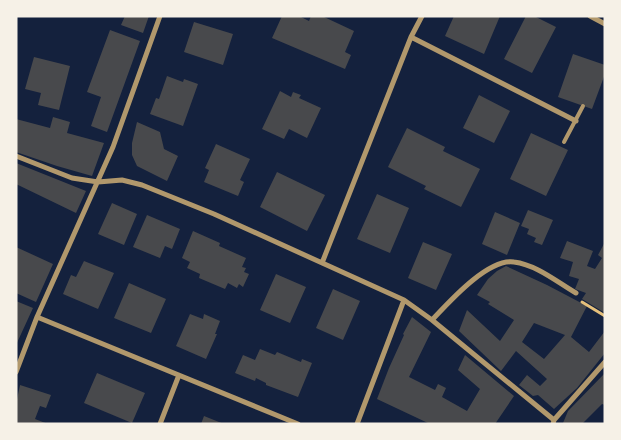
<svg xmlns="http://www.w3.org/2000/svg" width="621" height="440" viewBox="0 0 621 440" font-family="'Archivo Narrow',sans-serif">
	<rect width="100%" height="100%" fill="#14213d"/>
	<!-- building -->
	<path fill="#48494c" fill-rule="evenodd" d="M125 16H149L143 33 121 25Z
		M282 16H299L309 21 311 16H322L354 31 345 52 351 55 345 69 272 38Z
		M454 16H500L484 54 445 36Z
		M526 16H534L556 27 532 73 504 59Z
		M194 22 233 34 223 65 184 52Z
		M110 30 140 41 107 132 91 126 101 97 87 92Z
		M573 54 605 65V74L592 109 558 97Z
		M34 57 70 66 59 110 38 105 41 93 25 89Z
		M167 76 183 82 184 79 198 84 183 126 150 114 156 98 159 99Z
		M280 91 291 97 293 92 301 95 299 98 321 108 307 138 289 129 284 139 262 129Z
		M479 95 510 111 494 143 463 128Z
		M53 117 70 122 67 133 104 143 92 176 57 166 16 152V119L50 128Z
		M137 122 160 132 164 149 178 156 167 181 137 166 132 155V143Z
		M407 128 445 147 443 151 480 169 461 207 424 189 426 186 388 167Z
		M531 133 568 150 546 196 510 179Z
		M216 144 250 159 240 180 244 182 238 196 204 182 209 170 205 168Z
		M16 163 86 191 76 213 16 184Z
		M277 172 325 195 307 231 260 207Z
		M377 194 409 208 390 253 357 239Z
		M112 203 137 214 124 245 98 234Z
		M528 210 553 220 542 245 534 242 536 238 527 234 529 229 521 226Z
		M495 212 520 223 507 255 482 244Z
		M147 215 180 229 172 249 165 246 160 258 133 247Z
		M193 231 220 243 219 246 246 258 242 267 246 268 244 272 249 274 243 287 239 284 237 288 228 283 225 289 199 278 200 274 187 268 190 262 182 258Z
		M567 241 593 251 587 266 595 269 602 258 598 255 605 242V313L582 299 586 293 575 289 579 279 569 276 573 262 560 258Z
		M423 242 452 254 436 290 408 278Z
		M16 247 53 264 36 302 16 293Z
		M84 261 114 273 98 309 63 294 71 275 76 277Z
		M506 266 547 285 587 306 571 337 589 352 605 331V353L577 388 554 409 538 395 533 396 519 385 527 375 540 386 547 379 516 351 501 371 459 331 467 310 500 341 514 320 488 304 490 302 477 295 488 279 497 271ZM534 323 565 335 544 359 522 342Z
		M276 274 306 287 290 323 260 310Z
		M129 283 166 299 151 333 114 318Z
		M333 289 360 301 343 340 316 328Z
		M16 301 33 308 16 345Z
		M190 314 203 319 204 314 220 321 215 334H217L206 359 176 346Z
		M412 317 431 332 409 377 435 390 438 384 446 388 442 397 467 411 480 389 458 370 465 355 514 396 495 424H430L377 399 389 368 404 335 403 334Z
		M260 349 275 355 277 352 301 362 302 359 312 363 298 397 266 385V383L256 378 255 381 235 373 243 355 255 360Z
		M97 373 145 393 132 423 84 403Z
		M605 373V405L602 404 582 424 563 423 568 411Z
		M20 385 51 395 46 408 40 406 35 419 48 424H16V404Z
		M204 416 224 424H201Z"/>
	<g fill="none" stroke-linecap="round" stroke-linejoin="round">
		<!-- path -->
		<path stroke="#e5c07b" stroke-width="3" d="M582 302 605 316"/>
		<!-- service -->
		<path stroke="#b1986c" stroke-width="4" d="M564 142 583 106"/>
		<!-- minor -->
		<path stroke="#b1986c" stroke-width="5" d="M590 16 605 24
			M411 37 576 121
			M16 156 72 178 98 182 122 180 142 185 214 214 404 300 432 320 554 420 553 424
			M322 263 411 37 422 16
			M37 317 298 424
			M432 320C449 302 488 258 514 262 537 265 557 282 576 293
			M16 372 37 317 113 147 160 16
			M554 420 605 362
			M160 424 179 375
			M357 424 404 300"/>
	</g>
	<!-- border -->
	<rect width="621" height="440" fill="none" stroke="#f6f1e7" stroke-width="35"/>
</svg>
